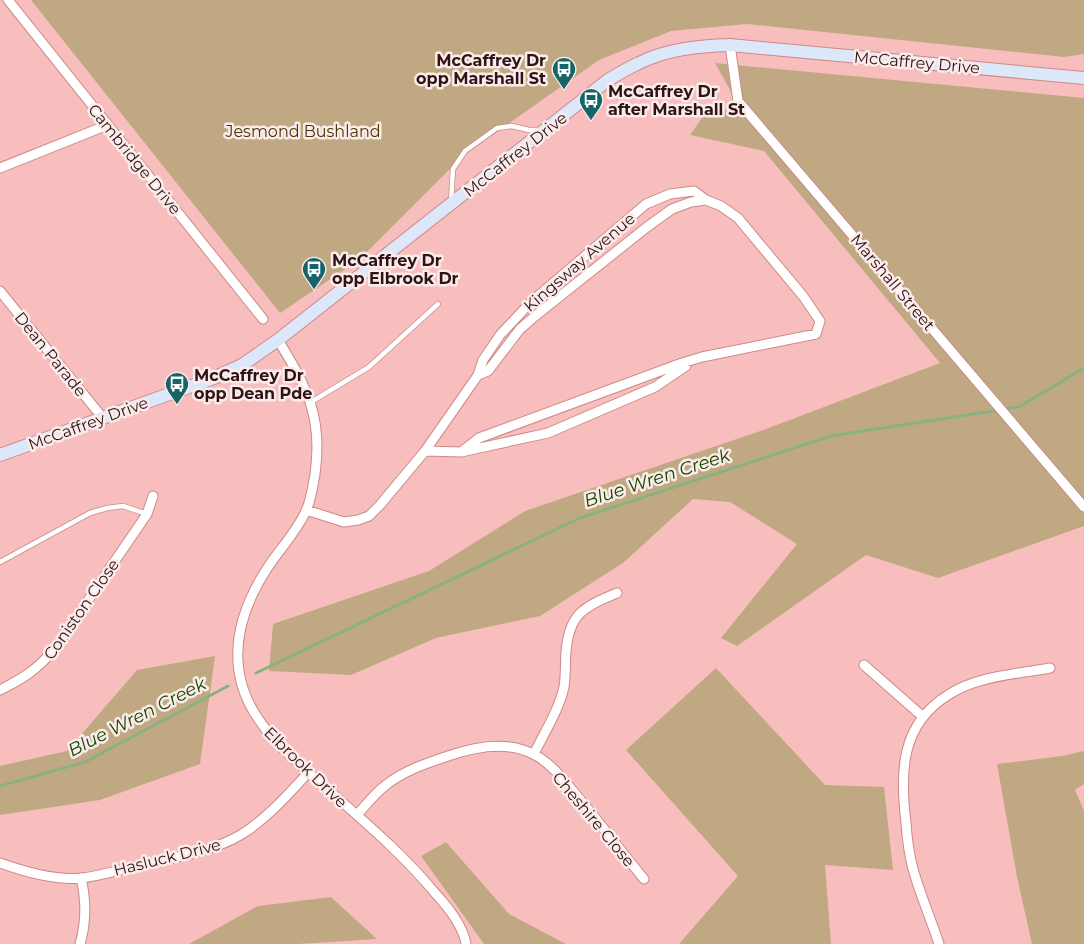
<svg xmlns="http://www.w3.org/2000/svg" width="1084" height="944" viewBox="0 0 1084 944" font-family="Montserrat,sans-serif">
	<rect width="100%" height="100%" fill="#f8bebd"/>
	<!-- green -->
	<path fill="#c0a982" d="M31 0H1084V54L1064 57 747 24 671 31 599 60 464 155 359 260 280 313Z
		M715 63 1084 98V526L938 578 866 555 737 646 721 638 797 544 730 502 693 499 623 563 540 616 436 638 351 675 269 671 273 624 429 571 525 511 766 429 940 363 764 151 690 135 704 115 740 108Z
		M215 656 200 764 100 800 0 815V766L67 751 137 670Z
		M716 668 825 785 884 787 893 870 825 865 831 944H679L738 876 626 750Z
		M1084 751V784L1075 790 1084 811V944H1032L1017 877 997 764 1062 756Z
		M446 842 509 914 566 944H484L421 856Z
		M331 897 377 939 298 944H189L258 906Z"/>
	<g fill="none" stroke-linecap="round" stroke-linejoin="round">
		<!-- stream -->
		<path stroke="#89b27f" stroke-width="3" d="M256 673 580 518 831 436 1019 407 1084 368
			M0 786 85 762 228 686"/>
		<!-- lane casing -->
		<g stroke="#cd8988" stroke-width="6">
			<path id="lane" d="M451 201 453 169 465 151 497 128 512 126 529 130H540
				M311 402 369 367 438 304
				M0 562 90 513 107 508 123 506 147 514"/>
		</g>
		<!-- street casing -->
		<g stroke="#cd8988" stroke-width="11">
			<path id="street" d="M8 0 263 319
				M730 45 738 101 1084 507
				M0 168 100 128 107 123
				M0 291 102 417
				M278 340C307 387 323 417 315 474 313 486 311 500 306 511 297 531 280 549 268 567 245 602 230 643 242 685 255 732 305 769 341 801 374 830 407 859 435 893 448 907 463 925 466 944
				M478 375 488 371 520 329 534 317 647 227 672 209 691 202 706 200
				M425 451 461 452 548 433 655 387 686 366
				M306 510 344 522 358 520 369 516 380 505 425 451 478 375 483 360 500 335 531 302 646 204 670 194 694 191 706 200 721 206 738 218 803 296 820 321 816 334 702 357 682 363 479 438 461 452
				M864 665 922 716
				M0 690C24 678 36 670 54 650L147 514 153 496
				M534 754C544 733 559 710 564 687 566 675 565 664 566 652 569 613 584 607 617 593
				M357 815C366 805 375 793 386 785 403 771 427 763 448 756 474 747 506 740 533 754 548 761 562 777 572 790 597 819 620 850 644 879
				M0 863C25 872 55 881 82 878 100 876 119 870 137 866 171 858 213 852 242 834 268 818 288 794 309 772
				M80 944C86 923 86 899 81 878
				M939 944C931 919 920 894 913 869 909 854 907 838 906 823 900 773 900 725 948 695 977 676 1017 674 1050 668"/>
		</g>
		<!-- secondary casing -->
		<g stroke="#cd8988" stroke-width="14">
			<path id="secondary" d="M0 455 211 379 242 365 278 340 608 80C618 74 628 68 639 63 667 49 699 46 730 45L1084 78"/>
		</g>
		<!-- lane -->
		<use href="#lane" stroke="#fff" stroke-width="4.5"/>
		<!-- street -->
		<use href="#street" stroke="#fff" stroke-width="9"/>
		<!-- secondary -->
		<use href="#secondary" stroke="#dce7f9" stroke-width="12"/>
	</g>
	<!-- icons -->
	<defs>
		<g id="bus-pin" transform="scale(1.25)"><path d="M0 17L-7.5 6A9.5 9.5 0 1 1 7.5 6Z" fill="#146468" stroke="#fbebeb"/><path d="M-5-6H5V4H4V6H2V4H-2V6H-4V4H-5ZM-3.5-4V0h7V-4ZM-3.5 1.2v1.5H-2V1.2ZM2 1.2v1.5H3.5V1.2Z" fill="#fff"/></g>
	</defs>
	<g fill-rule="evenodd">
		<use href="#bus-pin" x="564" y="69"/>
		<use href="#bus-pin" x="591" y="100"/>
		<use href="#bus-pin" x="314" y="269"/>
		<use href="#bus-pin" x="177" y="384"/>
	</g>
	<g text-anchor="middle" stroke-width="5" stroke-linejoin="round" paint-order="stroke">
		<!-- poi labels -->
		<g font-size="16" font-weight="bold" fill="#2e1415" stroke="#fbebeb" text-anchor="start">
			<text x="546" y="66" text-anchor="end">McCaffrey Dr<tspan x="546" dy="18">opp Marshall St</tspan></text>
			<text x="608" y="97">McCaffrey Dr<tspan x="608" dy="18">after Marshall St</tspan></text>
			<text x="332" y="266">McCaffrey Dr<tspan x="332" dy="18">opp Elbrook Dr</tspan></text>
			<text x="194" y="381">McCaffrey Dr<tspan x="194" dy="18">opp Dean Pde</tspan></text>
		</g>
		<!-- street labels -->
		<g font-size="16" fill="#2e1415" stroke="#fbebeb">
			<text transform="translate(917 62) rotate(5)" y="6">McCaffrey Drive</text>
			<text transform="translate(515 154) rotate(-38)" y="6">McCaffrey Drive</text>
			<text transform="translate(135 159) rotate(51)" y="6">Cambridge Drive</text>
			<text transform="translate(579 262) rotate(-41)" y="6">Kingsway Avenue</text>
			<text transform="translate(893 282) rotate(50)" y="6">Marshall Street</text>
			<text transform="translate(51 354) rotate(51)" y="6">Dean Parade</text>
			<text transform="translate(88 423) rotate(-20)" y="6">McCaffrey Drive</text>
			<text transform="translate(81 609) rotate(-55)" y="6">Coniston Close</text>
			<text transform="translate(306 767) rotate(44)" y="6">Elbrook Drive</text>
			<text transform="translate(594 819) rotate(50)" y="6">Cheshire Close</text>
			<text transform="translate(167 857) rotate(-14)" y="6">Hasluck Drive</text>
		</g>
		<!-- park labels -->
		<g font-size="16" fill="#4c3504" stroke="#fbebeb">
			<text x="303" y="137">Jesmond Bushland</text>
		</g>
		<!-- water labels -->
		<g font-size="18" font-style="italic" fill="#124901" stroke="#fbebeb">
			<text transform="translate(657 478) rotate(-18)" y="6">Blue Wren Creek</text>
			<text transform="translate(137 717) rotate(-27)" y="6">Blue Wren Creek</text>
		</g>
	</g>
</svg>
